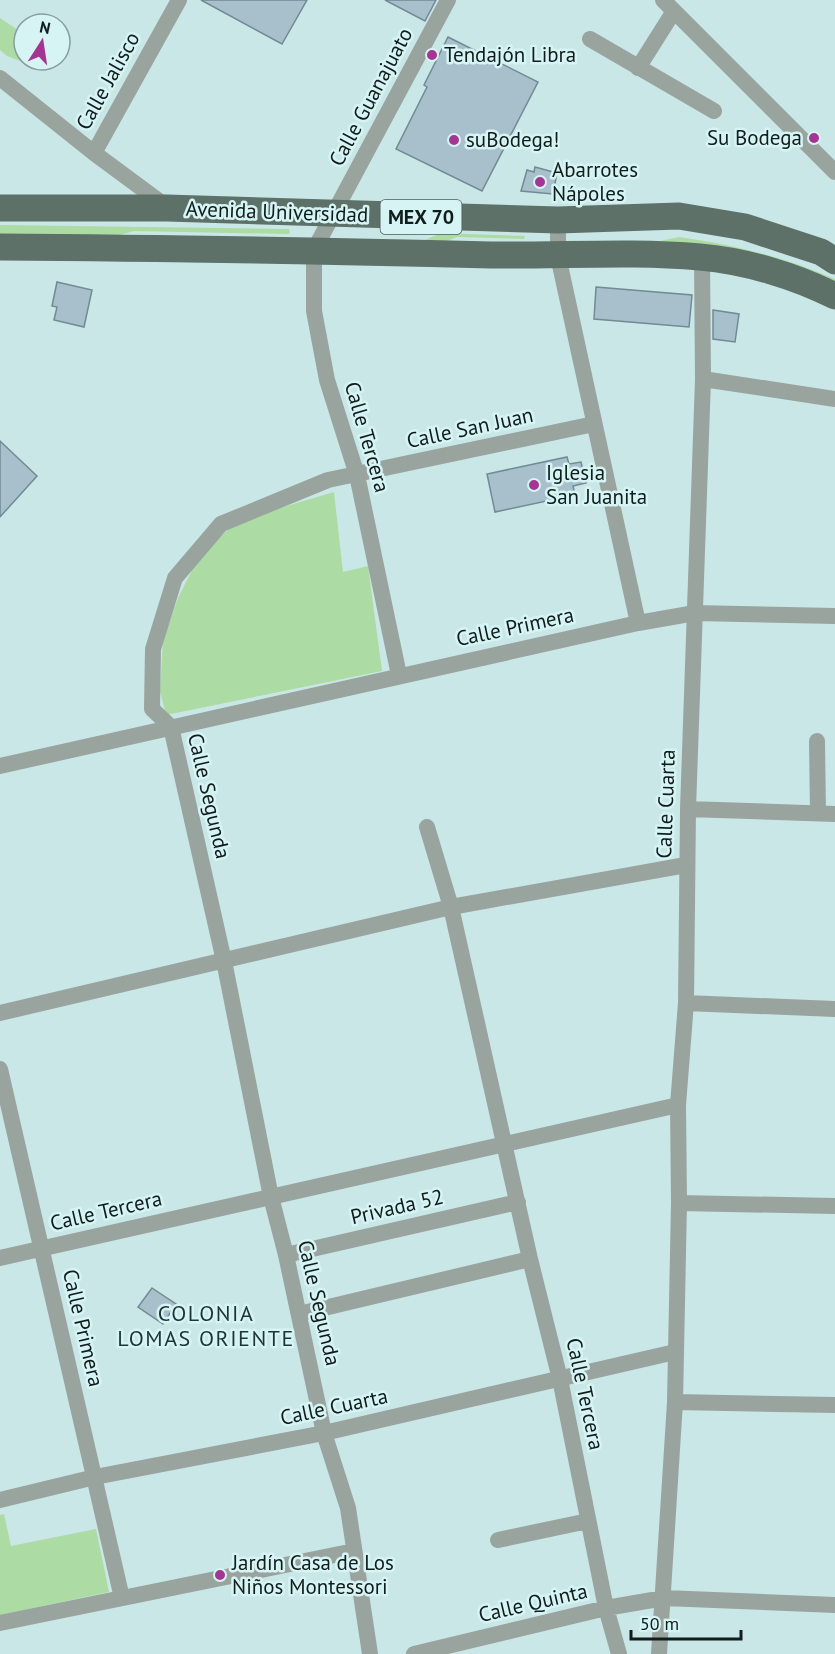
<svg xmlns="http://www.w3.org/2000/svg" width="835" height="1654" viewBox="0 0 835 1654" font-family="'PT Sans',sans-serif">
	<rect width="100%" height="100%" fill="#cae7e7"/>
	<!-- green -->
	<path fill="#addba4" d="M0 18 24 34V60H34L28 64 7 56 0 50Z
		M0 225 285 229H289L290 233 287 234 134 231 109 238 0 236Z
		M441 233 525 236 524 239 457 237 438 245 356 239 425 240Z
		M679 237C735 245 784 257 835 279V283L645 244Z
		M334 492 343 572 368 566 382 671 166 715 160 691 163 640 178 598 196 562 227 530 266 512Z
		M4 1514 11 1546 96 1529 109 1592 0 1615V1515Z"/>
	<!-- building -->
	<path fill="#a7c0cb" stroke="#728a94" stroke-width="1.5" d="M201 0H307L282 44Z
		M385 0H436L425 21Z
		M448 37 538 82 482 191 396 149 427 87 424 85Z
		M535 167 557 173 553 194 521 191 527 170 534 172Z
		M57 282 92 290 84 327 54 320 57 307 52 306Z
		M596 287 692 295 689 327 594 319Z
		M713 310 739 314 735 342 713 339Z
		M0 441 37 476 0 517Z
		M567 457 569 464 581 462 586 483 573 486 575 495 495 512 487 474Z
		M152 1288 176 1304 163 1324 138 1307Z"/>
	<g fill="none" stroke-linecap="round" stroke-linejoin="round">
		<!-- street -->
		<path stroke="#99a49f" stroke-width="16" d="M663 0 835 172
			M590 39 714 111
			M638 68 674 11
			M0 78 94 153 167 207
			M94 153 179 0
			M558 220V256L638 623
			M703 379 835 399
			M399 675 357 475 327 380 314 311V250L448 0
			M817 741 818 813
			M0 766 638 623 695 613 835 616
			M688 809 835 814
			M427 827 451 907 530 1259 560 1379 606 1608 619 1654
			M686 1003 835 1009
			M0 1013 451 907 686 865
			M0 1069 122 1598
			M679 1203 835 1206
			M286 1255 518 1202
			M0 1258 678 1105
			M299 1314 530 1259
			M675 1402 835 1405
			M0 1500 95 1477 324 1433 675 1352
			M498 1540 588 1521
			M0 1623 354 1551
			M370 1654 348 1508 324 1433 286 1255 271 1197 224 961 171 727 152 709 153 649 175 578 221 524 328 480 594 424
			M414 1654 606 1608 664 1598 835 1605
			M659 1654 675 1402 679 1203 678 1105 686 1003 688 809 703 379 702 257"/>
		<!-- primary -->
		<path stroke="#5d7169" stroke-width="27" d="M0 208H167L558 220 679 216 745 227 821 252 835 261
			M0 247C164 248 327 251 491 255 561 256 631 251 700 257 746 261 795 276 835 296"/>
	</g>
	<!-- markers -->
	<g fill="#a53592" stroke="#d7f4f4" stroke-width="2">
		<circle cx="432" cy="55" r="6"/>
		<circle cx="814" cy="138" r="6"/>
		<circle cx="454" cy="140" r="6"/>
		<circle cx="540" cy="182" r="6"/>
		<circle cx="534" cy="485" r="6"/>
		<circle cx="220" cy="1575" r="6"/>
	</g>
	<g text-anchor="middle" stroke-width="5" stroke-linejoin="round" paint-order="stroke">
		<!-- shield labels -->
		<rect fill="#d7f4f4" stroke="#4c5d5d" stroke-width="1.5" x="380.5" y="200" width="81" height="34" rx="4.5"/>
		<g font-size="20" font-weight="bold" fill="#111c1c">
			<text x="421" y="224">MEX 70</text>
		</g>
		<!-- poi labels -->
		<g font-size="21" fill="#111c1c" stroke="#d7f4f4" text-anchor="start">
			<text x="444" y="62">Tendajón Libra</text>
			<text x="802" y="145" text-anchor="end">Su Bodega</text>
			<text x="466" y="147">suBodega!</text>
			<text x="552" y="177">Abarrotes<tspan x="552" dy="24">Nápoles</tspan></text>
			<text x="546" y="480">Iglesia<tspan x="546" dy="24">San Juanita</tspan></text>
			<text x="232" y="1570">Jardín Casa de Los<tspan x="232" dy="24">Niños Montessori</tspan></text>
		</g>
		<!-- street labels -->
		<g font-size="21" fill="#111c1c" stroke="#d7f4f4">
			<text transform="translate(108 81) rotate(-61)" y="7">Calle Jalisco</text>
			<text transform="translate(371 97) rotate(-62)" y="7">Calle Guanajuato</text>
			<text transform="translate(277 212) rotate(2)" y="7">Avenida Universidad</text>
			<text transform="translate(470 428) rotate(-12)" y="7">Calle San Juan</text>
			<text transform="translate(367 437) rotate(74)" y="7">Calle Tercera</text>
			<text transform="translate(515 627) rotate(-12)" y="7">Calle Primera</text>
			<text transform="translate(209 796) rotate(77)" y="7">Calle Segunda</text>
			<text transform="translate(666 804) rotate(-88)" y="7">Calle Cuarta</text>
			<text transform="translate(397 1207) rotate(-13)" y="7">Privada 52</text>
			<text transform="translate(106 1211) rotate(-13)" y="7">Calle Tercera</text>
			<text transform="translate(319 1303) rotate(77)" y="7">Calle Segunda</text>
			<text transform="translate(83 1328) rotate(77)" y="7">Calle Primera</text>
			<text transform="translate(585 1394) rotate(78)" y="7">Calle Tercera</text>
			<text transform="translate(334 1407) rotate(-12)" y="7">Calle Cuarta</text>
			<text transform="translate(533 1603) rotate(-13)" y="7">Calle Quinta</text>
		</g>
		<!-- neighbourhood labels -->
		<g font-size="22" letter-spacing="1.5" fill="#1c3535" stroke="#d7f4f4">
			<text x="206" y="1321">COLONIA<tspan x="206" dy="25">LOMAS ORIENTE</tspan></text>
		</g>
	</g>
	<!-- north arrow -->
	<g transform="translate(42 42) rotate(12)"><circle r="28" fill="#d7f4f4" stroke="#889e9e" stroke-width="1.5"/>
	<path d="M0-4.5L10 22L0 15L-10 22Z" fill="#a53592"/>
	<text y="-9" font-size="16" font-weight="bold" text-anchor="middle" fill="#111c1c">N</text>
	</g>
	<!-- scale -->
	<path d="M631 1630v9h110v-9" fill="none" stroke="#111c1c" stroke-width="3"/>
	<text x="640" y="1630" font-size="18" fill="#111c1c" stroke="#d7f4f4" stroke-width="4.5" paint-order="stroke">50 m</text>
</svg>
